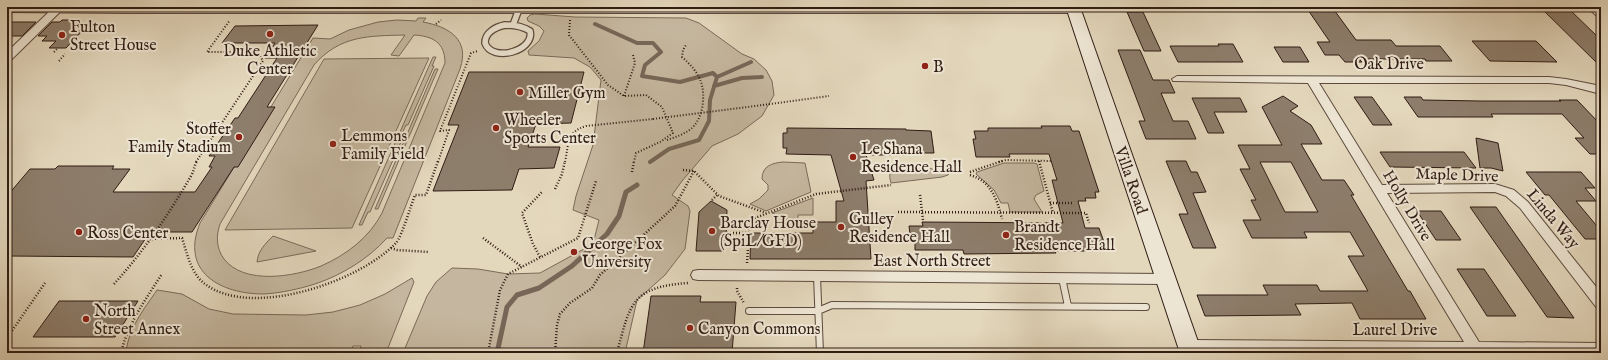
<svg xmlns="http://www.w3.org/2000/svg" width="1608" height="360" viewBox="0 0 1608 360" font-family="'IM FELL English',serif">
	<rect width="100%" height="100%" fill="#e3d7bc"/>
	<filter id="stains"><feTurbulence type="fractalNoise" baseFrequency=".005" numOctaves="4"/><feColorMatrix values="0 0 0 0 .2 0 0 0 0 .09 0 0 0 0 .02 0 0 0 .5 -.17"/></filter>
	<radialGradient id="worn" r=".72"><stop offset=".6" stop-color="#630" stop-opacity="0"/><stop offset="1" stop-color="#630" stop-opacity=".3"/></radialGradient>
	<!-- green -->
	<path fill="#c5b79f" stroke="#7a6a5a" fill-rule="evenodd" d="M535 14 575 17 686 18 699 23 742 54 754 59 766 70 772 81 774 95 762 116 738 134 712 146 682 181 672 195 688 206 690 211 685 249 665 275 637 300 625 353H403L427 296 436 282 452 268 478 269 508 274 540 273 593 244 599 220 573 210 576 196 593 145 601 80 590 67 574 58 529 55 528 51 539 41 544 31 539 26 528 21 527 18 530 15Z
		M418 18H426L423 22C450 27 470 40 460 69L393 238H387C368 259 342 275 315 284 299 289 281 293 264 294 220 294 180 272 200 223L313 38 330 39 349 30 378 22 397 20 416 21ZM405 35 391 55 399 56 414 35C432 36 445 42 445 63L382 213C369 238 346 255 321 266 294 277 244 285 224 259 216 248 216 236 220 224L314 65C340 35 369 36 405 35Z
		M433 57H436L432 66H434L408 125H406L398 142H401L370 212H368L362 225H359Z
		M429 58 352 228 225 230 324 59Z
		M435 69H438L378 209H375Z
		M783 162 805 163 811 192 766 211 750 204 759 199 768 190V185L762 179C762 166 772 163 783 162Z
		M1004 163H1034L1037 164 1044 191 1036 195 1034 199 1042 212H1010L1008 203H1001L994 190 976 174 977 172Z
		M901 164 924 165 938 172 947 170 950 171 948 175 942 177 891 183C888 173 890 167 901 164Z
		M813 198V215H798V222H791L772 213Z
		M273 236 316 251 257 262C258 251 265 244 273 236Z
		M412 278 414 282 386 353H366L368 349H360L361 346H353L350 353H126C128 329 144 309 157 290L182 294 209 309 233 314 306 315 333 312 360 305 385 294Z"/>
	<g fill="none" stroke-linecap="round" stroke-linejoin="round">
		<!-- stream-far1 -->
		<path stroke="#776657" stroke-width="4" d="M595 24 637 43H653L661 52 645 65 642 76 680 82 713 73 717 77 710 100 709 121 699 140 669 149 650 162
			M717 77 751 62
			M714 86 742 78 762 77"/>
		<!-- stream -->
		<path stroke="#776657" stroke-width="5" d="M497 353 507 307 517 295 539 288 572 266 607 234 619 216 626 192 637 185"/>
	</g>
	<!-- building -->
	<path fill="#8d7d6b" stroke="#301c14" fill-rule="evenodd" d="M1306 7H1332L1356 40H1391L1396 46H1440L1452 61H1426L1425 59H1359L1362 62H1345L1339 55H1325L1317 42H1330Z
		M1540 7H1567L1601 40V67Z
		M1127 12H1143L1161 51H1144Z
		M62 20H80L70 30H83L66 48H49L56 41H42L47 36H38L52 22H60Z
		M7 22H36L22 36H7Z
		M318 25 267 107H275L238 167H234L192 232H150L133 257 7 256V196L30 169H55L58 166H114L112 169H130L113 192H195L212 167H209L215 156H209L235 118H238L277 58H265L275 43H222L235 26Z
		M1472 41H1536L1557 62 1490 61Z
		M1218 44H1233L1243 62H1178L1170 46H1219Z
		M1274 47H1300L1309 62H1283Z
		M1118 50H1140L1153 80H1169L1175 93H1161L1173 121H1188L1196 139H1146L1139 121H1145Z
		M469 72H584L571 123 536 124 528 147H560L554 168 519 169 512 190 433 191 459 125H448Z
		M1283 96 1298 106 1290 111 1311 125 1322 144H1301L1322 180H1344L1354 195H1351L1408 291H1410L1426 319H1360L1352 303 1295 304 1301 315 1205 316 1197 295H1268L1263 285H1317L1320 291H1368L1348 256H1364L1350 232H1304L1307 238H1252L1243 220H1261L1251 200H1256L1240 169H1250L1238 145H1282L1262 107ZM1260 162H1291L1318 212H1285Z
		M1354 97H1372L1392 125H1373Z
		M1404 97H1421L1423 100 1481 101H1561L1559 100H1577L1601 125V157L1599 154H1590L1575 138H1584L1562 114H1491L1493 117H1418Z
		M1192 98H1240L1247 112H1214L1224 133H1208Z
		M1041 126H1070L1072 131H1079L1099 192H1095L1096 198H1085L1086 201H1078L1085 228H1099L1104 242H1098L1101 251H1055L1056 253 964 254 963 250H915V242H911L909 226H923L922 222 1063 223 1052 180H1057L1049 154H1009L1010 157H976L973 139H976L974 131H988V128H1042Z
		M787 128 906 129V130L931 131 934 153H908L909 155H866L874 180 866 181 871 259H750L751 233H813V222H836V201H844L831 155 786 154 787 148H783V133H787Z
		M1476 138 1498 143 1503 171 1491 168H1480Z
		M1380 152H1464L1476 168 1390 167Z
		M1166 161H1186L1191 172H1197L1206 192 1193 193 1216 248H1193L1179 214H1188Z
		M1526 172H1581L1595 188H1585L1596 201H1576L1601 231V239H1585L1549 195H1545Z
		M711 201 727 210 726 240H724V251H696L699 212Z
		M1470 207H1496L1574 318 1547 317Z
		M1417 211H1441L1461 240H1436Z
		M1457 269H1484L1516 316H1487Z
		M651 296H701L700 302H736L732 353H643Z
		M59 301H138L115 337H33Z"/>
	<g fill="none" stroke-linecap="round" stroke-linejoin="round">
		<!-- service-far1 casing -->
		<g stroke="#5d4b3e" stroke-width="8">
			<path id="service-far1" d="M505 25C515 25 522 26 530 31 535 51 492 63 485 43 485 32 496 27 505 25Z
				M513 25 519 9 522 7"/>
		</g>
		<!-- service casing -->
		<g stroke="#5d4b3e" stroke-width="8">
			<path id="service" d="M817 276 820 353
				M1062 278 1068 306
				M749 311H818L832 305 1146 307"/>
		</g>
		<!-- minor casing -->
		<g stroke="#5d4b3e" stroke-width="2">
			<path id="minor" d="M54 7H65L11 60 7 61V52Z
				M1587 7H1598L1601 10V18L1598 17Z
				M1177 76 1549 77 1566 79 1601 86V94L1566 85 1549 83H1319L1382 185 1495 184 1514 190 1528 202 1601 293V309L1596 307 1520 208 1506 196 1495 192 1387 193 1479 342 1601 343V353L1189 352 1184 350 1182 346 1184 342 1189 340 1464 342 1308 83 1173 81 1172 79Z
				M698 270 1165 274 1170 275 1172 279 1170 283 1165 284 698 280 693 279 691 275 693 271Z"/>
		</g>
		<!-- tertiary casing -->
		<g stroke="#5d4b3e" stroke-width="2">
			<path id="tertiary" d="M7 7H1079L1080 9 1079 12 1074 13H128L7 12Z"/>
		</g>
		<!-- secondary casing -->
		<g stroke="#301c14" stroke-width="2">
			<path id="secondary" d="M1066 7H1080L1202 353H1180Z"/>
		</g>
		<!-- path-far1 -->
		<path stroke="#301c14" stroke-width="2" stroke-dasharray="1 2" stroke-linecap="butt" d="M570 20 569 35 608 85 624 96 646 95 662 107 673 133 660 142 636 153 634 162
			M436 24 441 20
			M54 52 58 48
			M59 61 65 54
			M624 96 635 63 633 55
			M763 105 829 96
			M667 140C676 137 685 134 692 128 698 122 700 116 702 109 706 85 700 73 682 57L683 50 686 45
			M1039 161V162
			M196 162 263 61 258 52H207L230 20
			M438 162 449 130 440 131 471 53 478 51
			M565 162C569 144 566 132 586 126L653 119
			M999 162 1006 160 1051 161"/>
		<!-- path -->
		<path stroke="#301c14" stroke-width="2.5" stroke-dasharray="1 2" stroke-linecap="butt" d="M1039 161 1053 213
			M683 170 694 171 719 196 766 213
			M632 172 634 161
			M970 172 1002 161
			M970 175C991 181 997 199 1002 219
			M555 189 562 174 565 161
			M920 195 923 220
			M712 200 717 195
			M1050 203H1074
			M898 212 1086 213 1089 223
			M727 233H749
			M483 238 522 267
			M149 239 182 238C187 253 191 274 205 284 251 319 359 282 396 243 402 236 411 205 415 195H426L438 161
			M391 248 397 250 429 252
			M540 257 533 244 522 213 542 192
			M747 263 750 220 816 194 891 185
			M114 284C144 251 169 214 191 176 194 171 194 166 197 161
			M737 288V291L744 303
			M7 338 45 283
			M393 350 395 353
			M121 353C128 323 146 299 162 274
			M488 353 500 290 508 274 578 238 596 181
			M555 353 557 325 560 314 570 303 592 288 600 275 675 206 694 171
			M617 353C630 303 632 287 688 283"/>
		<!-- service-far1 -->
		<use href="#service-far1" stroke="#ede5d3" stroke-width="5.5"/>
		<!-- service -->
		<use href="#service" stroke="#ede5d3" stroke-width="6"/>
		<!-- minor -->
		<use href="#minor" fill="#ede5d3" fill-rule="evenodd"/>
		<!-- tertiary -->
		<use href="#tertiary" fill="#ede5d3" fill-rule="evenodd"/>
		<!-- secondary -->
		<use href="#secondary" fill="#ede5d3" fill-rule="evenodd"/>
		<!-- path-bridge -->
		<path stroke="#301c14" stroke-width="2" stroke-dasharray="1 2" stroke-linecap="butt" d="M653 119 763 105"/>
	</g>
	<!-- markers -->
	<g fill="#8f2418" stroke="#ede5d3" stroke-width="1.5">
		<circle cx="270" cy="34" r="4"/>
		<circle cx="62" cy="35" r="4"/>
		<circle cx="925" cy="66" r="4"/>
		<circle cx="520" cy="92" r="4"/>
		<circle cx="496" cy="128" r="4"/>
		<circle cx="239" cy="137" r="4"/>
		<circle cx="333" cy="144" r="4"/>
		<circle cx="853" cy="157" r="4"/>
		<circle cx="841" cy="227" r="4"/>
		<circle cx="712" cy="231" r="4"/>
		<circle cx="79" cy="232" r="4"/>
		<circle cx="1006" cy="235" r="4"/>
		<circle cx="574" cy="252" r="4"/>
		<circle cx="86" cy="319" r="4"/>
		<circle cx="690" cy="328" r="4"/>
	</g>
	<g text-anchor="middle" stroke-width="4" stroke-linejoin="round" paint-order="stroke">
		<!-- poi labels -->
		<g font-size="16" fill="#301c14" stroke="#ede5d3" text-anchor="start">
			<text x="70" y="32">Fulton<tspan x="70" dy="18">Street House</tspan></text>
			<text x="270" y="56" text-anchor="middle">Duke Athletic<tspan x="270" dy="18">Center</tspan></text>
			<text x="933" y="72">B</text>
			<text x="528" y="98">Miller Gym</text>
			<text x="504" y="125">Wheeler<tspan x="504" dy="18">Sports Center</tspan></text>
			<text x="231" y="134" text-anchor="end">Stoffer<tspan x="231" dy="18">Family Stadium</tspan></text>
			<text x="341" y="141">Lemmons<tspan x="341" dy="18">Family Field</tspan></text>
			<text x="861" y="154">Le Shana<tspan x="861" dy="18">Residence Hall</tspan></text>
			<text x="849" y="224">Gulley<tspan x="849" dy="18">Residence Hall</tspan></text>
			<text x="720" y="228">Barclay House<tspan x="720" dy="18">(SpiL/GFD)</tspan></text>
			<text x="1014" y="232">Brandt<tspan x="1014" dy="18">Residence Hall</tspan></text>
			<text x="87" y="238">Ross Center</text>
			<text x="582" y="249">George Fox<tspan x="582" dy="18">University</tspan></text>
			<text x="94" y="316">North<tspan x="94" dy="18">Street Annex</tspan></text>
			<text x="698" y="334">Canyon Commons</text>
		</g>
		<!-- street labels -->
		<g font-size="16" fill="#301c14" stroke="#ede5d3">
			<text x="1389" y="69">Oak Drive</text>
			<text transform="translate(1457 174) rotate(2)" y="6">Maple Drive</text>
			<text transform="translate(1132 180) rotate(71)" y="6">Villa Road</text>
			<text transform="translate(1408 205) rotate(59)" y="6">Holly Drive</text>
			<text transform="translate(1554 218) rotate(50)" y="6">Linda Way</text>
			<text x="932" y="266">East North Street</text>
			<text x="1395" y="335">Laurel Drive</text>
		</g>
	</g>
	<!-- margin -->
	<rect width="1608" height="360" fill="none" stroke="#e3d7bc" stroke-width="24"/>
	<rect x="8" y="8" width="1592" height="344" fill="none" stroke="#301c14" stroke-width="2"/>
	<rect x="12" y="12" width="1584" height="336" fill="none" stroke="#301c14"/>
	<rect width="100%" height="100%" filter="url(#stains)"/>
	<rect width="100%" height="100%" fill="url(#worn)"/>
</svg>
